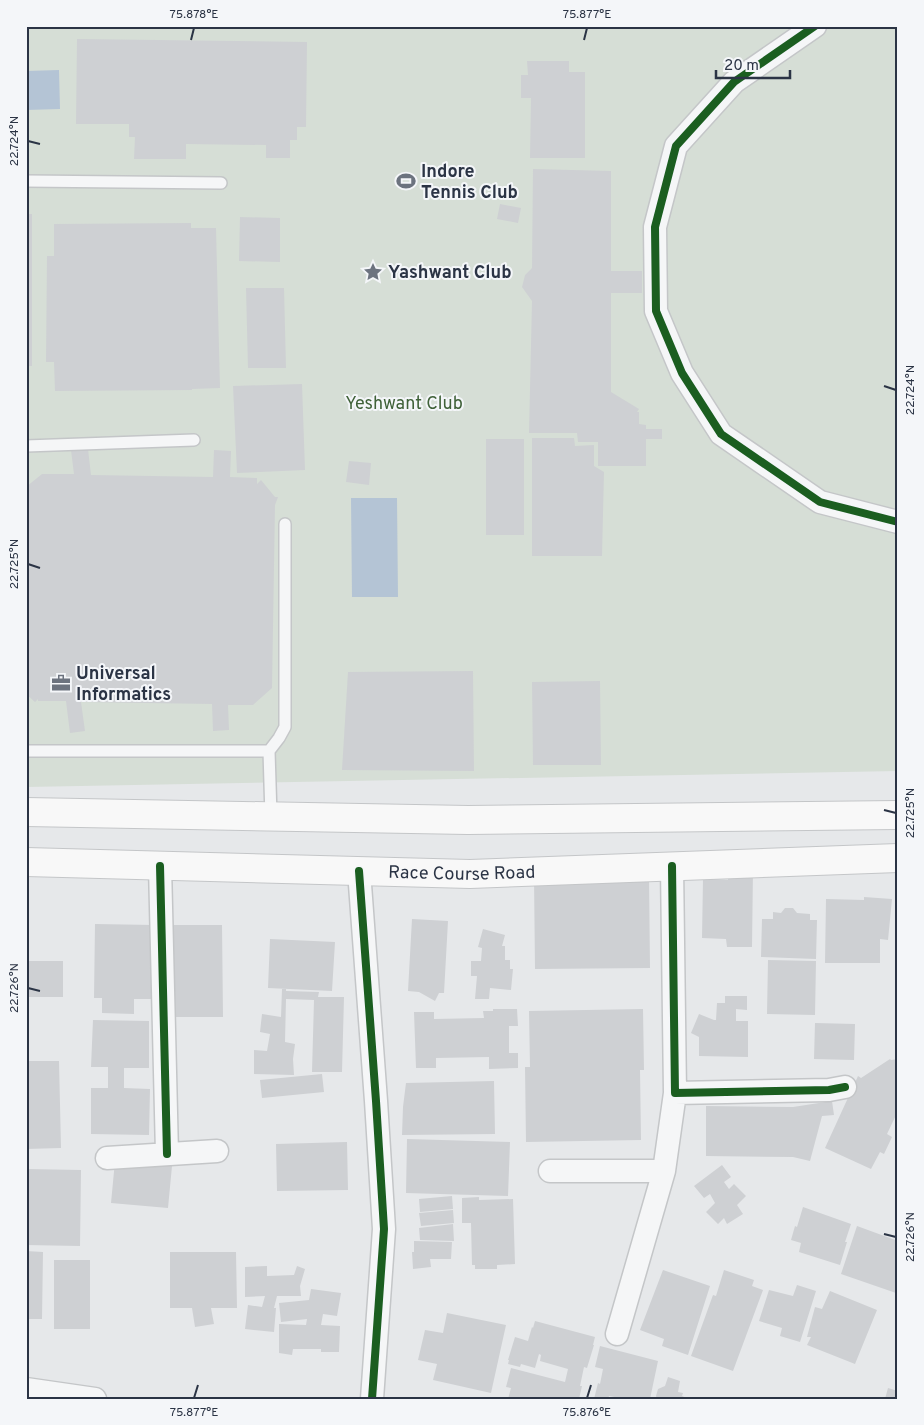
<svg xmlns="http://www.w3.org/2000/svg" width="924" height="1425" viewBox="0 0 924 1425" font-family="Overpass,sans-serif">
	<rect width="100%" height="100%" fill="#e6e8ea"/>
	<!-- green -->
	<path fill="#d6ded6" d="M26 26H898V771L26 787Z"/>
	<!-- water -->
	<path fill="#b4c4d5" d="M59 70 60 109 26 110V71Z
		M351 498H397L398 597H352Z"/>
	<!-- building -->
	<path fill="#ced0d3" d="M77 39 307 42 306 127H297V140H290V158H266V145L186 144V159H134L135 137H129V124H76Z
		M527 61H569V72H585V158H530L531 98H521V75H528Z
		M533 169 611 171V271H642V293H611V392L639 409 637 412H639V424L646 425V429H662V439H646V466H598V442H578L577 433H529L532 301 522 287 525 275 532 268Z
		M500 204 521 208 518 223 497 219Z
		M26 214H32V366H26Z
		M240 217 280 218V262L239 261Z
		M191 223V228H216L220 388 192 389V390L55 391 54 362H46L47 256H54V224Z
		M246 288H284L286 368H248Z
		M302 384 305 470 237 473 233 386Z
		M532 438H574L575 446 594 445V466L604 472 602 556H532Z
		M486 439H524V535H486Z
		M88 449 91 475 213 477 214 450 231 451 230 477 257 478V484L261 480 275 497H278L275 505 272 688 253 705H228L229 730 213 731 212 704 81 702 85 731 70 733 66 701H38V699L35 702 26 694V487L42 474H74L71 450Z
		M349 461 371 463 369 485 346 482Z
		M473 671 474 771 342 770 348 672Z
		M600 681 601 765H533L532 682Z
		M728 868 753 869 752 947H727L726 939 702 938 703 879 728 880Z
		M534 877H649L650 968 535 969Z
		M864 897 892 899 888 940 880 939V963H825L826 899 864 900Z
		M785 908H793L797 913 810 914V920H817L816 959 761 957 762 919H773V912L781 913Z
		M412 919 448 921 444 993H439L435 1001 419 992 408 991Z
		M95 924 154 925 153 999H134V1014L102 1013V998H94Z
		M172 925H222L223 1017H173Z
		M483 929 505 935 502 946H505V960H510V969H513L511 990 490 988 489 999H475L477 976H471V961H481L482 948 478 947Z
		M270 939 335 942 332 991 268 988Z
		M768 960 816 961 815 1015 767 1014Z
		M26 961H63V997H26Z
		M282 989H286V991L319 992 318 997H344L342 1072H312L314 1000 286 999 285 1042 295 1044 293 1059 294 1075 254 1074V1050L267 1051 270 1034 260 1032 262 1014 281 1017Z
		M725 996H747V1010L736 1009V1021H748V1057L699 1056V1037L691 1033 699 1014 714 1020H716L717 1003H725Z
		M493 1009H517L518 1026H509V1053H518V1068L489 1069V1057L436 1058V1068H416L414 1012H434V1019L484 1018 483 1011H493Z
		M643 1009 644 1070H640L641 1140 526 1142 525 1067H530L529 1011Z
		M93 1020 149 1021V1068H124V1088L150 1089 149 1135 91 1134V1088H108V1067H91Z
		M815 1023 855 1024 854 1060 814 1059Z
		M890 1059 891 1060 898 1059V1111L887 1134 892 1137 884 1154 880 1152 871 1169 825 1148 858 1076 861 1078Z
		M26 1061H59L61 1148 26 1149Z
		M322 1074 324 1092 262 1098 260 1080Z
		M494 1081 495 1134 402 1135 403 1107 406 1083Z
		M832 1101 834 1115 822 1116 810 1161 793 1157 706 1156V1106L793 1107Z
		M407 1139 510 1142 508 1196 406 1193Z
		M347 1142 348 1190 277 1191 276 1144Z
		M115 1161 172 1166 168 1208 111 1203Z
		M722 1165 731 1177 724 1182 729 1189 734 1184 746 1196 737 1205 743 1214 727 1224 724 1218 718 1224 706 1212 715 1203 710 1194 704 1198 694 1186Z
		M26 1169 81 1170 80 1246 26 1245Z
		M452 1196 453 1209 420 1212 419 1199Z
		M479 1197V1200L513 1199 515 1264 497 1265V1269H475V1265H472L471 1223H462V1198Z
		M803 1207 851 1224 845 1242H847L840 1265 799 1252 801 1243 791 1240 795 1226 797 1227Z
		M453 1210 454 1223 421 1226 419 1213Z
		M453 1224 454 1241 420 1240 419 1228Z
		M857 1226 898 1241V1289L896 1293 841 1274Z
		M414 1241 452 1242 451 1259H430L431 1267 413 1269 412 1252H414Z
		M26 1251 43 1252 42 1319H26Z
		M170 1252H236L237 1308H211L214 1324 195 1327 192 1308H170Z
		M54 1260H90V1329H54Z
		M267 1266V1276L294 1275 297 1266 305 1269 300 1286 301 1296H277L274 1308H276L274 1332 245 1329 248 1305 262 1307 265 1296 245 1297V1267Z
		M663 1270 710 1286 688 1355 662 1346 664 1339 640 1330Z
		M724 1270 754 1280 752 1286 763 1290 733 1371 691 1356 713 1295 716 1296Z
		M797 1285 816 1291 800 1342 780 1336 782 1328 759 1321 769 1290 793 1296Z
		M311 1289 341 1293 337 1316 323 1314 321 1325 340 1326 339 1352H321V1349H293L292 1355 279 1353V1324L306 1325 307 1319 281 1322 279 1303 309 1300Z
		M830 1291 877 1310 855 1364 807 1345 811 1337H807L815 1307 822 1309Z
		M447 1313 506 1325 491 1393 433 1380 437 1364 418 1360 425 1330 443 1333Z
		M535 1321 595 1337 593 1345H594L587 1368 584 1367 580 1386H582L579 1399H508L511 1388 506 1387 511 1368 565 1382 568 1369 540 1361 541 1355 539 1354 535 1368 521 1364 520 1367 508 1364 509 1360H508L515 1337 528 1341 532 1327 533 1328Z
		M600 1346 658 1361 650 1399H625L609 1396 608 1399H594L598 1383 600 1384 603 1369 595 1367Z
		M668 1377 680 1381 678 1392 683 1393 682 1396 689 1399H657L656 1396 658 1389 665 1386Z
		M888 1388 898 1391V1399H885Z"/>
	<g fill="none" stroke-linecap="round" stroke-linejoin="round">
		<!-- lane casing -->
		<g stroke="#c4c6c8" stroke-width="14">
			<path id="lane" d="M26 181 221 183
				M26 446 194 440
				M26 751H269L271 816
				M269 751 279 738 285 727V524"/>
		</g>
		<!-- street casing -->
		<g stroke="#c4c6c8" stroke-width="25">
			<path id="street" d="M815 26 734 82 676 146 655 227 656 311 682 373 721 434 820 502 898 522
				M160 866 167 1154
				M672 866 675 1093 829 1090 845 1087
				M359 871 376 1101 384 1229 372 1399
				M107 1158 217 1151
				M550 1171H664
				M617 1334 664 1171 675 1093
				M26 1389 95 1399"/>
		</g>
		<!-- secondary casing -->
		<g stroke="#c4c6c8" stroke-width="30">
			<g id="secondary">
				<path d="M26 812 468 820 898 815"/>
				<path id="s1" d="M26 862 470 874 898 858"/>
			</g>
		</g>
		<!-- lane -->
		<use href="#lane" stroke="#f5f6f7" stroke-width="11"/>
		<!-- street -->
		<use href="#street" stroke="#f5f6f7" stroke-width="22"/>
		<!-- secondary -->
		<use href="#secondary" stroke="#f8f8f8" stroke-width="28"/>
		<!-- cycleway casing -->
		<g stroke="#f4f6f9" stroke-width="11">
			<path id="cycleway" d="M815 26 734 82 676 146 655 227 656 311 682 373 721 434 820 502 898 522
				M160 866 167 1154
				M672 866 675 1093 829 1090 845 1087
				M359 871 376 1101 384 1229 372 1399"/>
		</g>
		<!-- cycleway -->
		<use href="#cycleway" stroke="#1b5e20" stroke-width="8"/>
	</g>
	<!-- ticks -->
	<path fill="none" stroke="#2b3445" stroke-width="2" d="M191 40 194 28M584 40 587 28M28 141 40 144M884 386 896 390M28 564 40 568M884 810 896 813M28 988 40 991M884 1234 896 1237M194 1398 198 1385M587 1398 591 1385"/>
	<!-- icons -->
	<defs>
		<g id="stadium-bare" transform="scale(1.5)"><path d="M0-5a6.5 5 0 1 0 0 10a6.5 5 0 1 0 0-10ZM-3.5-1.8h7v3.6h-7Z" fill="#6c737f" stroke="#f4f6f9" stroke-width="2.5" paint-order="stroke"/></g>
		<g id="sight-bare" transform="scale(1.5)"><path d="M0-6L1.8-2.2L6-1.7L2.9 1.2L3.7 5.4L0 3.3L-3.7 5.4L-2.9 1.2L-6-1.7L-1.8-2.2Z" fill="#6c737f" stroke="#f4f6f9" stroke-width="2.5" paint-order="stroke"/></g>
		<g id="office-bare" transform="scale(1.5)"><path d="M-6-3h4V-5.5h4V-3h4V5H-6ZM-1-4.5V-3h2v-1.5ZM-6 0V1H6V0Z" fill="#6c737f" stroke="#f4f6f9" stroke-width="2.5" paint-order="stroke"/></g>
	</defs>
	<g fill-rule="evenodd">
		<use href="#stadium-bare" x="406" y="181"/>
		<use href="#sight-bare" x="373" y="272"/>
		<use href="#office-bare" x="61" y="683"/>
	</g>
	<g text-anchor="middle" stroke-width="4" stroke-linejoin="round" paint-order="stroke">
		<!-- poi labels -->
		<g font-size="18" font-weight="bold" fill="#2b3445" stroke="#f4f6f9" text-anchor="start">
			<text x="421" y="177">Indore<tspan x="421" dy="21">Tennis Club</tspan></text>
			<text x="388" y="278">Yashwant Club</text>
			<text x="76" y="679">Universal<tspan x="76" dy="21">Informatics</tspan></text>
		</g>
		<!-- park labels -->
		<g font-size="18" fill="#3f6138" stroke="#f4f6f9">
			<text x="404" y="409">Yeshwant Club</text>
		</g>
		<!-- street labels -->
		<g font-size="18" fill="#2b3445" stroke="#f4f6f9">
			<text dy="6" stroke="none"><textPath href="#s1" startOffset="436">Race Course Road</textPath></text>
		</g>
	</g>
	<!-- border -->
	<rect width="924" height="1425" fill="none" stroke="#f4f6f9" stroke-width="55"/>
	<!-- scale -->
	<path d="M716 70v8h74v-8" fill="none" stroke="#2b3445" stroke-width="2.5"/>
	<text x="724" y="70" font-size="15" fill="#2b3445" stroke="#f4f6f9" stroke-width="4" paint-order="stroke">20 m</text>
	<rect x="28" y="28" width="868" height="1370" fill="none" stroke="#2b3445" stroke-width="2"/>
	<g font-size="12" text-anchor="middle" fill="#2b3445">
		<text x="194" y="18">75.878°E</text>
		<text x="587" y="18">75.877°E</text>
		<text transform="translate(14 141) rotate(-90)" y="4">22.724°N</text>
		<text transform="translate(910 390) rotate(-90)" y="4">22.724°N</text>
		<text transform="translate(14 564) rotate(-90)" y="4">22.725°N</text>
		<text transform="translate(910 813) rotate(-90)" y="4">22.725°N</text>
		<text transform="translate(14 988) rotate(-90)" y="4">22.726°N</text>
		<text transform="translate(910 1237) rotate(-90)" y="4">22.726°N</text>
		<text x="194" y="1416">75.877°E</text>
		<text x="587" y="1416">75.876°E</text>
	</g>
</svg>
